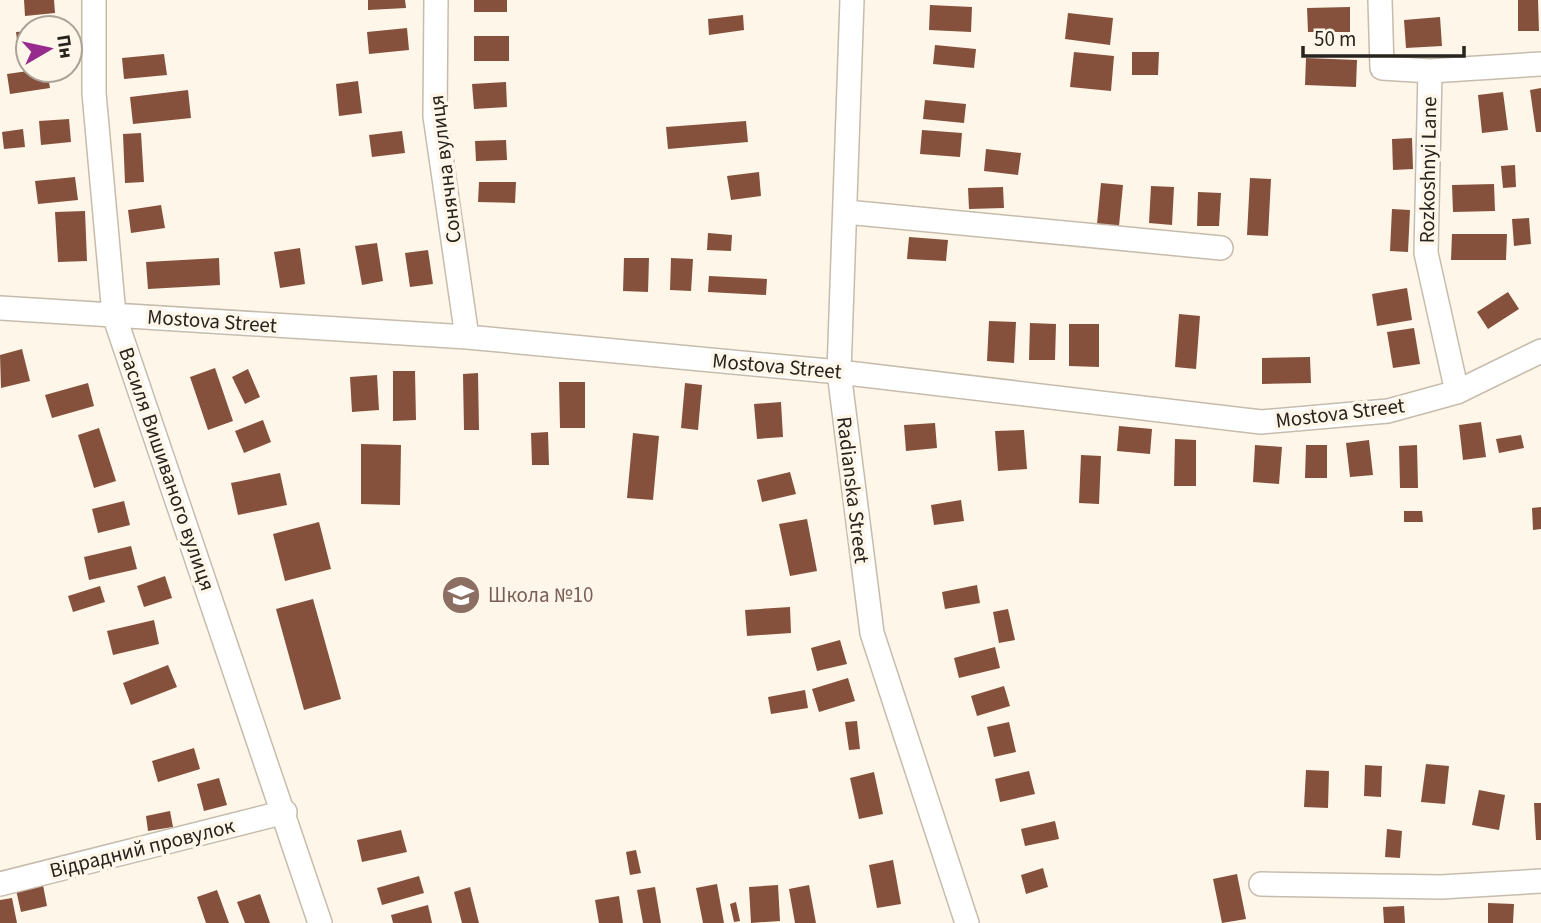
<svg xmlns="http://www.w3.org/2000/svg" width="1541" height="923" viewBox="0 0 1541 923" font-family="'Source Sans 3',sans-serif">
	<rect width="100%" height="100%" fill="#fef6e9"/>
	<!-- building -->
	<path fill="#86513c" d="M24 0H54L55 13 25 16Z
		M368 0H405L406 8 368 10Z
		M474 0H507V12H474Z
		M1518 0H1538L1539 31H1518Z
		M930 5 972 7 971 32 929 30Z
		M1350 7V32H1308L1307 8Z
		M1068 13 1113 18 1110 45 1065 39Z
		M743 15 744 30 709 35 708 19Z
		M1440 17 1442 46 1406 48 1404 20Z
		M407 28 409 50 369 54 367 32Z
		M28 31V62L20 63 16 32Z
		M474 36H509V61H474Z
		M935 45 976 49 974 68 933 64Z
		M1074 52 1114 56 1111 91 1070 87Z
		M1132 52H1159L1158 75H1132Z
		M164 54 167 75 124 79 122 58Z
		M1306 58 1357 60 1356 87 1305 85Z
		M35 70H47L50 88 10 94 7 74Z
		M358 81 362 113 339 116 336 84Z
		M506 82 507 107 474 109 472 84Z
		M1541 88V132H1536L1530 90Z
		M188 90 191 118 133 124 130 97Z
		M1503 92 1508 130 1482 133 1478 95Z
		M925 100 966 104 964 123 923 119Z
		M69 119 71 142 41 145 39 121Z
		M746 121 748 142 668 149 666 127Z
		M23 129 25 147 4 149 2 132Z
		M922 130 962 133 960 157 920 154Z
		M402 131 405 153 372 157 369 135Z
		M141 133 144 182 125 183 123 134Z
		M1412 138 1413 169 1393 170 1392 139Z
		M506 140 507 160 476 161 475 141Z
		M986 149 1021 153 1018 175 984 171Z
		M1515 165 1516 187 1503 188 1501 166Z
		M759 172 761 196 731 200 727 176Z
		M75 177 78 200 38 204 35 181Z
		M1250 178 1271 179 1268 236 1247 235Z
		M479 182H516L515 203 478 202Z
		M1101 183 1123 185 1119 226 1097 224Z
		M1494 184 1495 211 1453 212 1452 185Z
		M1151 186 1174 187 1172 225 1149 223Z
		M1003 187 1004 208 969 209 968 188Z
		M1198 192 1221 193 1219 226H1197Z
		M161 205 165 228 131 233 128 210Z
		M1392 209 1410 210 1408 252 1390 251Z
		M85 211 87 261 58 262 55 212Z
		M1529 218 1531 244 1514 246 1512 219Z
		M708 233 732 235 731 251 707 250Z
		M1452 234H1507L1506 260H1451Z
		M909 237 948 240 946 261 907 259Z
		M377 243 383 281 362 285 355 246Z
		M300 248 305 284 280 288 274 252Z
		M428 250 433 284 410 287 405 253Z
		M219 258 220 285 148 289 146 262Z
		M624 258H649L648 292 623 291Z
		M671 258 693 259 691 291 670 290Z
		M709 276 767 279 766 295 708 292Z
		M1407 288 1412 320 1377 326 1372 294Z
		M1508 292 1519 309 1488 329 1477 312Z
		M1179 314 1200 316 1196 369 1175 367Z
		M989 321 1016 322 1014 363 987 361Z
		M1030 323 1056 324 1055 360H1029Z
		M1069 324H1099V367L1069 366Z
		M1414 328 1420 364 1393 368 1387 332Z
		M22 349 30 381 1 388 0 355Z
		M1310 357 1311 383 1262 384V358Z
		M215 368 233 421 208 430 190 377Z
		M248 369 260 397 245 404 232 377Z
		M393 371H415L416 420 393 421Z
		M478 373 479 430H464L463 374Z
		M377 375 379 410 352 412 350 377Z
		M559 382H585V428H560Z
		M88 383 94 406 52 418 45 395Z
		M685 383 702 385 698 430 681 428Z
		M781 402 783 437 757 439 754 404Z
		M263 420 271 442 244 453 235 431Z
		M1481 422 1486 457 1463 460 1459 425Z
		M935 423 937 448 906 451 904 425Z
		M1119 426 1152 429 1150 454 1117 451Z
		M99 428 116 481 94 488 78 435Z
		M1024 430 1027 469 998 471 995 431Z
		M548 432 549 465H532L531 433Z
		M633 433 659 436 653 500 627 498Z
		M1521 435 1524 448 1499 453 1496 439Z
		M1175 439 1196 440V486H1174Z
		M1369 440 1373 475 1350 477 1346 443Z
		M361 444 401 445 400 505 361 504Z
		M1255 445 1282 447 1279 484 1253 482Z
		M1306 445H1327V478H1305Z
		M1417 445 1418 488H1400L1399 446Z
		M1081 455 1101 456 1099 504 1079 503Z
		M790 472 796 494 762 502 757 480Z
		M280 473 287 505 238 515 231 483Z
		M961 500 964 521 934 525 931 505Z
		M124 501 130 525 98 533 92 509Z
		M1541 507V529L1533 530 1532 508Z
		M1404 511H1422L1423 522H1404Z
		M807 519 817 571 790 576 779 524Z
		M319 522 331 569 285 581 273 534Z
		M131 546 137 569 89 580 84 557Z
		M165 576 172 598 144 607 137 586Z
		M977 585 980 603 945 609 942 592Z
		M100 586 105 602 73 612 68 596Z
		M313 599 341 699 304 710 276 609Z
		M790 607 791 633 747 636 745 610Z
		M1008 609 1015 640 999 643 993 612Z
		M154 620 159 644 113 655 107 631Z
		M840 640 847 664 817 671 811 648Z
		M995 647 1000 668 959 678 954 658Z
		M168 665 177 687 131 705 123 683Z
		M848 678 855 701 819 712 812 689Z
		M1004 686 1010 706 977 716 971 696Z
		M805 690 808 708 771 714 768 697Z
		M857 721 860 749 849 750 845 722Z
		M1009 722 1016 752 994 757 987 727Z
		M194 748 200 769 158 782 152 761Z
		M1426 764 1449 766 1445 804 1421 802Z
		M1365 765 1382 766 1381 797 1364 796Z
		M1306 770 1329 771 1328 808 1304 807Z
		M1029 771 1035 794 1000 802 995 779Z
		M874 772 883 814 859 819 850 778Z
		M219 778 227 805 204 811 197 784Z
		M1479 790 1505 795 1499 830 1472 825Z
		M1534 803H1541V840H1536Z
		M170 811 173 827 148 831 146 816Z
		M1055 821 1059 839 1025 846 1021 829Z
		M1387 829 1402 831 1400 858 1385 857Z
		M401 830 407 852 362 862 357 840Z
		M636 850 641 873 630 875 626 852Z
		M893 860 901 904 877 908 869 865Z
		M1043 868 1048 887 1026 894 1021 875Z
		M1237 874 1246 919 1222 923 1213 879Z
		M419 876 424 893 382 905 377 888Z
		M717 884 724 923H703L696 888Z
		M43 885 47 906 21 912 16 890Z
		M778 885 780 921 751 923 749 887Z
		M809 885 816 923H795L789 889Z
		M470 887 479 923H462L454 892Z
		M655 887 661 923H643L637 890Z
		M217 890 229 923H206L197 897Z
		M260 894 270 923H245L237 902Z
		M619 896 623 923H599L595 900Z
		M12 898 17 923H0V900Z
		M736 902 740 921 734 922 730 904Z
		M1488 903 1514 904 1513 923H1488Z
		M428 905 432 923H393L391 915Z
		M1404 906 1405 923H1384L1383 907Z"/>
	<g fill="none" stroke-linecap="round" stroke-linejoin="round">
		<!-- minor casing -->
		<g stroke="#c6bcac" stroke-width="26">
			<path id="minor" d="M94 0V93L114 315 320 923
				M436 0 435 116 467 337
				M852 0 839 372 872 633 967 923
				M1380 0 1382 68 1430 71 1541 64
				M1430 71 1426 253 1457 392
				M846 212 1221 248
				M0 308 467 337 839 372 1261 422 1388 411 1457 392 1541 351
				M0 884 285 812
				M1261 884 1441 887 1541 881"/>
		</g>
		<!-- minor -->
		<use href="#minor" stroke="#fff" stroke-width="23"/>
	</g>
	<!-- icons -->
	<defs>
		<g id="school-disc" transform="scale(2.0125)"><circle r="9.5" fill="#8d6e63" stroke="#fef6e9"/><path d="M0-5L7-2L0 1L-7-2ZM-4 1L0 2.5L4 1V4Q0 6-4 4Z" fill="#fff"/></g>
	</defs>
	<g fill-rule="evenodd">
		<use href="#school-disc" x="461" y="595"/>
	</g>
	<g text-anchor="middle" stroke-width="7" stroke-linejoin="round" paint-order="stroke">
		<!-- street labels -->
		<g font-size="21" fill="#27231d" stroke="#fef6e9">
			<text transform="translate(445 169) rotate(-97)" y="7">Сонячна вулиця</text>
			<text transform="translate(1428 170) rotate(-89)" y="7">Rozkoshnyi Lane</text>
			<text transform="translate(212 321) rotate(4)" y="7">Mostova Street</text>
			<text transform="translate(777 366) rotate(5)" y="7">Mostova Street</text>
			<text transform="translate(1340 413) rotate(-7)" y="7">Mostova Street</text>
			<text transform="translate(167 469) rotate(71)" y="7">Василя Вишиваного вулиця</text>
			<text transform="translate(853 490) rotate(83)" y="7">Radianska Street</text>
			<text transform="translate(142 848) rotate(-14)" y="7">Відрадний провулок</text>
		</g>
		<!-- education labels -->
		<g font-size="21" fill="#785e54" stroke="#fef6e9" text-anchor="start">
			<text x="488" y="602">Школа №10</text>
		</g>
	</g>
	<!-- north arrow -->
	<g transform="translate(49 49) rotate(81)"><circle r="33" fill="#fef6e9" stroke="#a8a297" stroke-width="2"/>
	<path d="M0-5L12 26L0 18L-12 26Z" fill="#962b8d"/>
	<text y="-10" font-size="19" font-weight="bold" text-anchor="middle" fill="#27231d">Пн</text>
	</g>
	<!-- scale -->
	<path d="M1303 46v10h161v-10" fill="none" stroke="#27231d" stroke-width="3.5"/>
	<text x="1314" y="46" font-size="21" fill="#27231d" stroke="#fef6e9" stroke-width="5" paint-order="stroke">50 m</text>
</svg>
